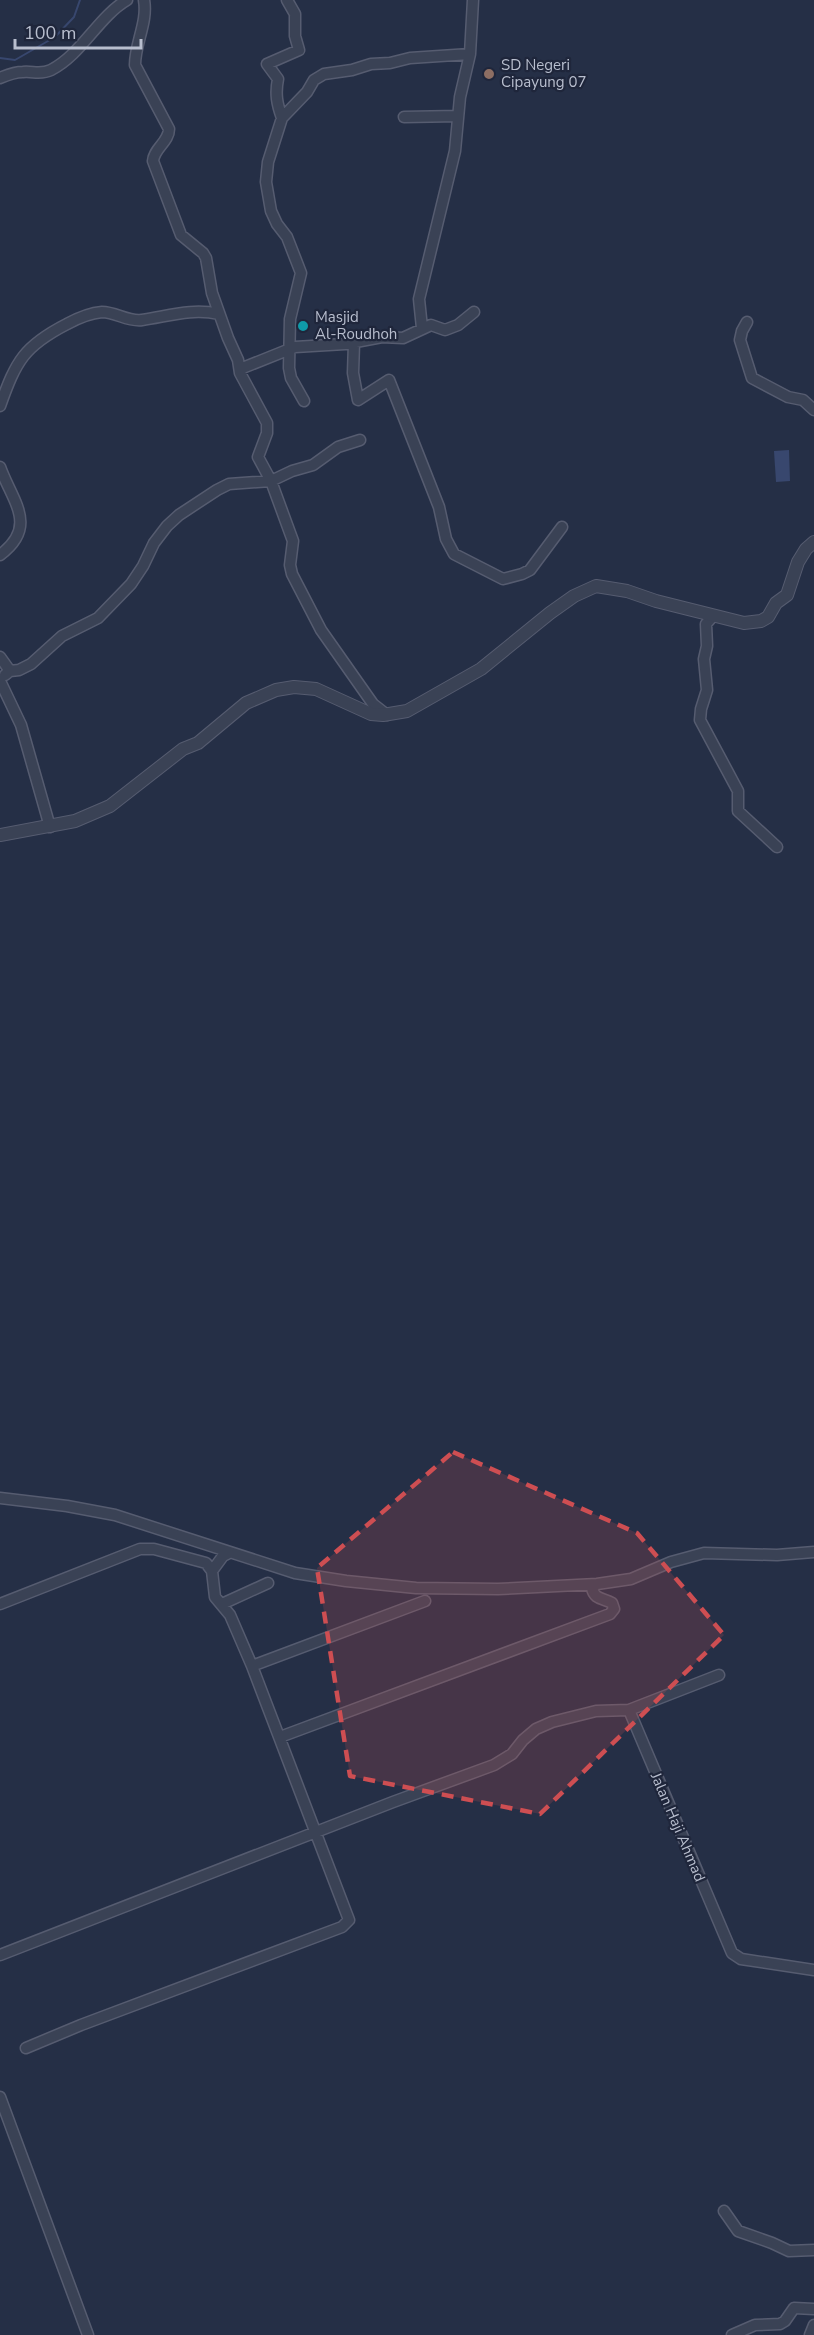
<svg xmlns="http://www.w3.org/2000/svg" width="814" height="2335" viewBox="0 0 814 2335" font-family="'Nunito Sans',sans-serif">
	<rect width="100%" height="100%" fill="#252f46"/>
	<!-- water -->
	<path fill="#38476e" d="M789 450 790 481 776 482 774 451Z"/>
	<g fill="none" stroke-linecap="round" stroke-linejoin="round">
		<!-- stream -->
		<path stroke="#38476e" stroke-width="2" d="M0 58 15 60 55 37 74 17 80 0"/>
		<!-- minor casing -->
		<g stroke="#565c70" stroke-width="13">
			<path id="minor" d="M144 0C148 22 135 43 135 65L169 129C169 142 154 148 153 161L181 235 203 253 206 258 212 293 228 338 238 360 240 373 267 423V433L258 457 271 481 293 541 290 565 292 574 321 630 373 704 387 715
				M0 78C7 75 15 72 23 72 33 71 41 75 51 70 82 54 98 17 127 0
				M404 117 458 116
				M282 118C277 104 275 94 278 79L267 64 299 50 295 36V14L287 0
				M747 322 742 331 740 340 752 378 788 397 803 400 814 410
				M422 328 419 299 455 151 460 97 470 54 473 0
				M354 343 353 373 358 400 389 380 439 507 446 539 454 554 503 579 522 574 530 570 562 527
				M240 369 295 347 345 344 382 337 403 338 431 325 445 330 458 325 474 312
				M304 401 291 378 289 368 290 319 301 273 287 237 277 224 271 211 266 182 268 162 282 118 307 92 314 80 324 74 352 70 371 64 390 63 410 58 470 54
				M0 406C16 361 24 346 67 324 78 318 90 313 102 312 116 312 128 322 142 320 169 316 192 308 219 314
				M0 467C12 501 39 526 0 555
				M713 616 706 624 707 646 704 659 707 690 701 709 700 720 738 791V811L777 847
				M0 657 10 671 5 675
				M10 671 19 670 31 664 62 636 98 618 131 584 143 566 154 543 167 526 179 515 217 490 229 484 271 481 292 471 313 465 338 447 360 440
				M0 681 21 725 50 827
				M0 1498 67 1506 115 1515 295 1573 346 1581 416 1588 498 1589 597 1584 631 1579 671 1562 704 1553 777 1555 814 1552
				M212 1571 223 1556 229 1553
				M0 1604 140 1549H154L206 1563 212 1571 215 1597 230 1615 252 1666 349 1920 342 1927 81 2025 26 2048
				M222 1604 268 1583
				M252 1666 425 1601
				M719 1675 629 1710 732 1953 741 1959 814 1970
				M280 1737 610 1614 614 1609 612 1603C604 1598 594 1600 592 1588L597 1584
				M0 1955 393 1802 494 1765 512 1754 523 1740 536 1729 552 1722 596 1711 629 1710
				M0 2097 88 2335
				M724 2211 738 2231 772 2243 789 2251 814 2250
				M732 2335 755 2325 780 2324 785 2321 794 2308 814 2309
				M810 2335 814 2325"/>
		</g>
		<!-- tertiary casing -->
		<g stroke="#565c70" stroke-width="14">
			<path id="tertiary" d="M0 835 75 821 110 806 183 749 198 743 246 703 276 690 294 687 316 689 371 714 383 715 407 711 481 669 550 613 574 596 596 586 627 591 656 601 744 623 761 621 768 617 776 603 787 595 798 562 806 549 814 542"/>
		</g>
		<!-- minor -->
		<use href="#minor" stroke="#3a4255" stroke-width="10"/>
		<!-- tertiary -->
		<use href="#tertiary" stroke="#3a4255" stroke-width="12"/>
	</g>
	<!-- marked area -->
	<path fill="#ce4e52" fill-opacity="0.2" stroke="#ce4e52" stroke-width="4.5" stroke-dasharray="12 8" stroke-linejoin="round" d="M453 1452 637 1533 724 1635 540 1814 350 1776 317 1568Z"/>
	<!-- markers -->
	<circle fill="#8d6e63" stroke="#1f263b" stroke-width="2" cx="489" cy="74" r="6"/>
	<circle fill="#0f9aa8" stroke="#1f263b" stroke-width="2" cx="303" cy="326" r="6"/>
	<g text-anchor="middle" stroke-width="4.5" stroke-linejoin="round" paint-order="stroke">
		<!-- poi labels -->
		<g font-size="15" fill="#b8bece" stroke="#1f263b" text-anchor="start">
			<text x="501" y="70">SD Negeri<tspan x="501" dy="17">Cipayung 07</tspan></text>
			<text x="315" y="322">Masjid<tspan x="315" dy="17">Al-Roudhoh</tspan></text>
		</g>
		<!-- street labels -->
		<g font-size="15" fill="#b8bece" stroke="#1f263b">
			<text transform="translate(678 1827) rotate(67)" y="5">Jalan Haji Ahmad</text>
		</g>
	</g>
	<!-- scale -->
	<path d="M15 39v9h126v-9" fill="none" stroke="#b8bece" stroke-width="3"/>
	<text x="24" y="39" font-size="18" fill="#b8bece" stroke="#1f263b" stroke-width="4.5" paint-order="stroke">100 m</text>
</svg>
